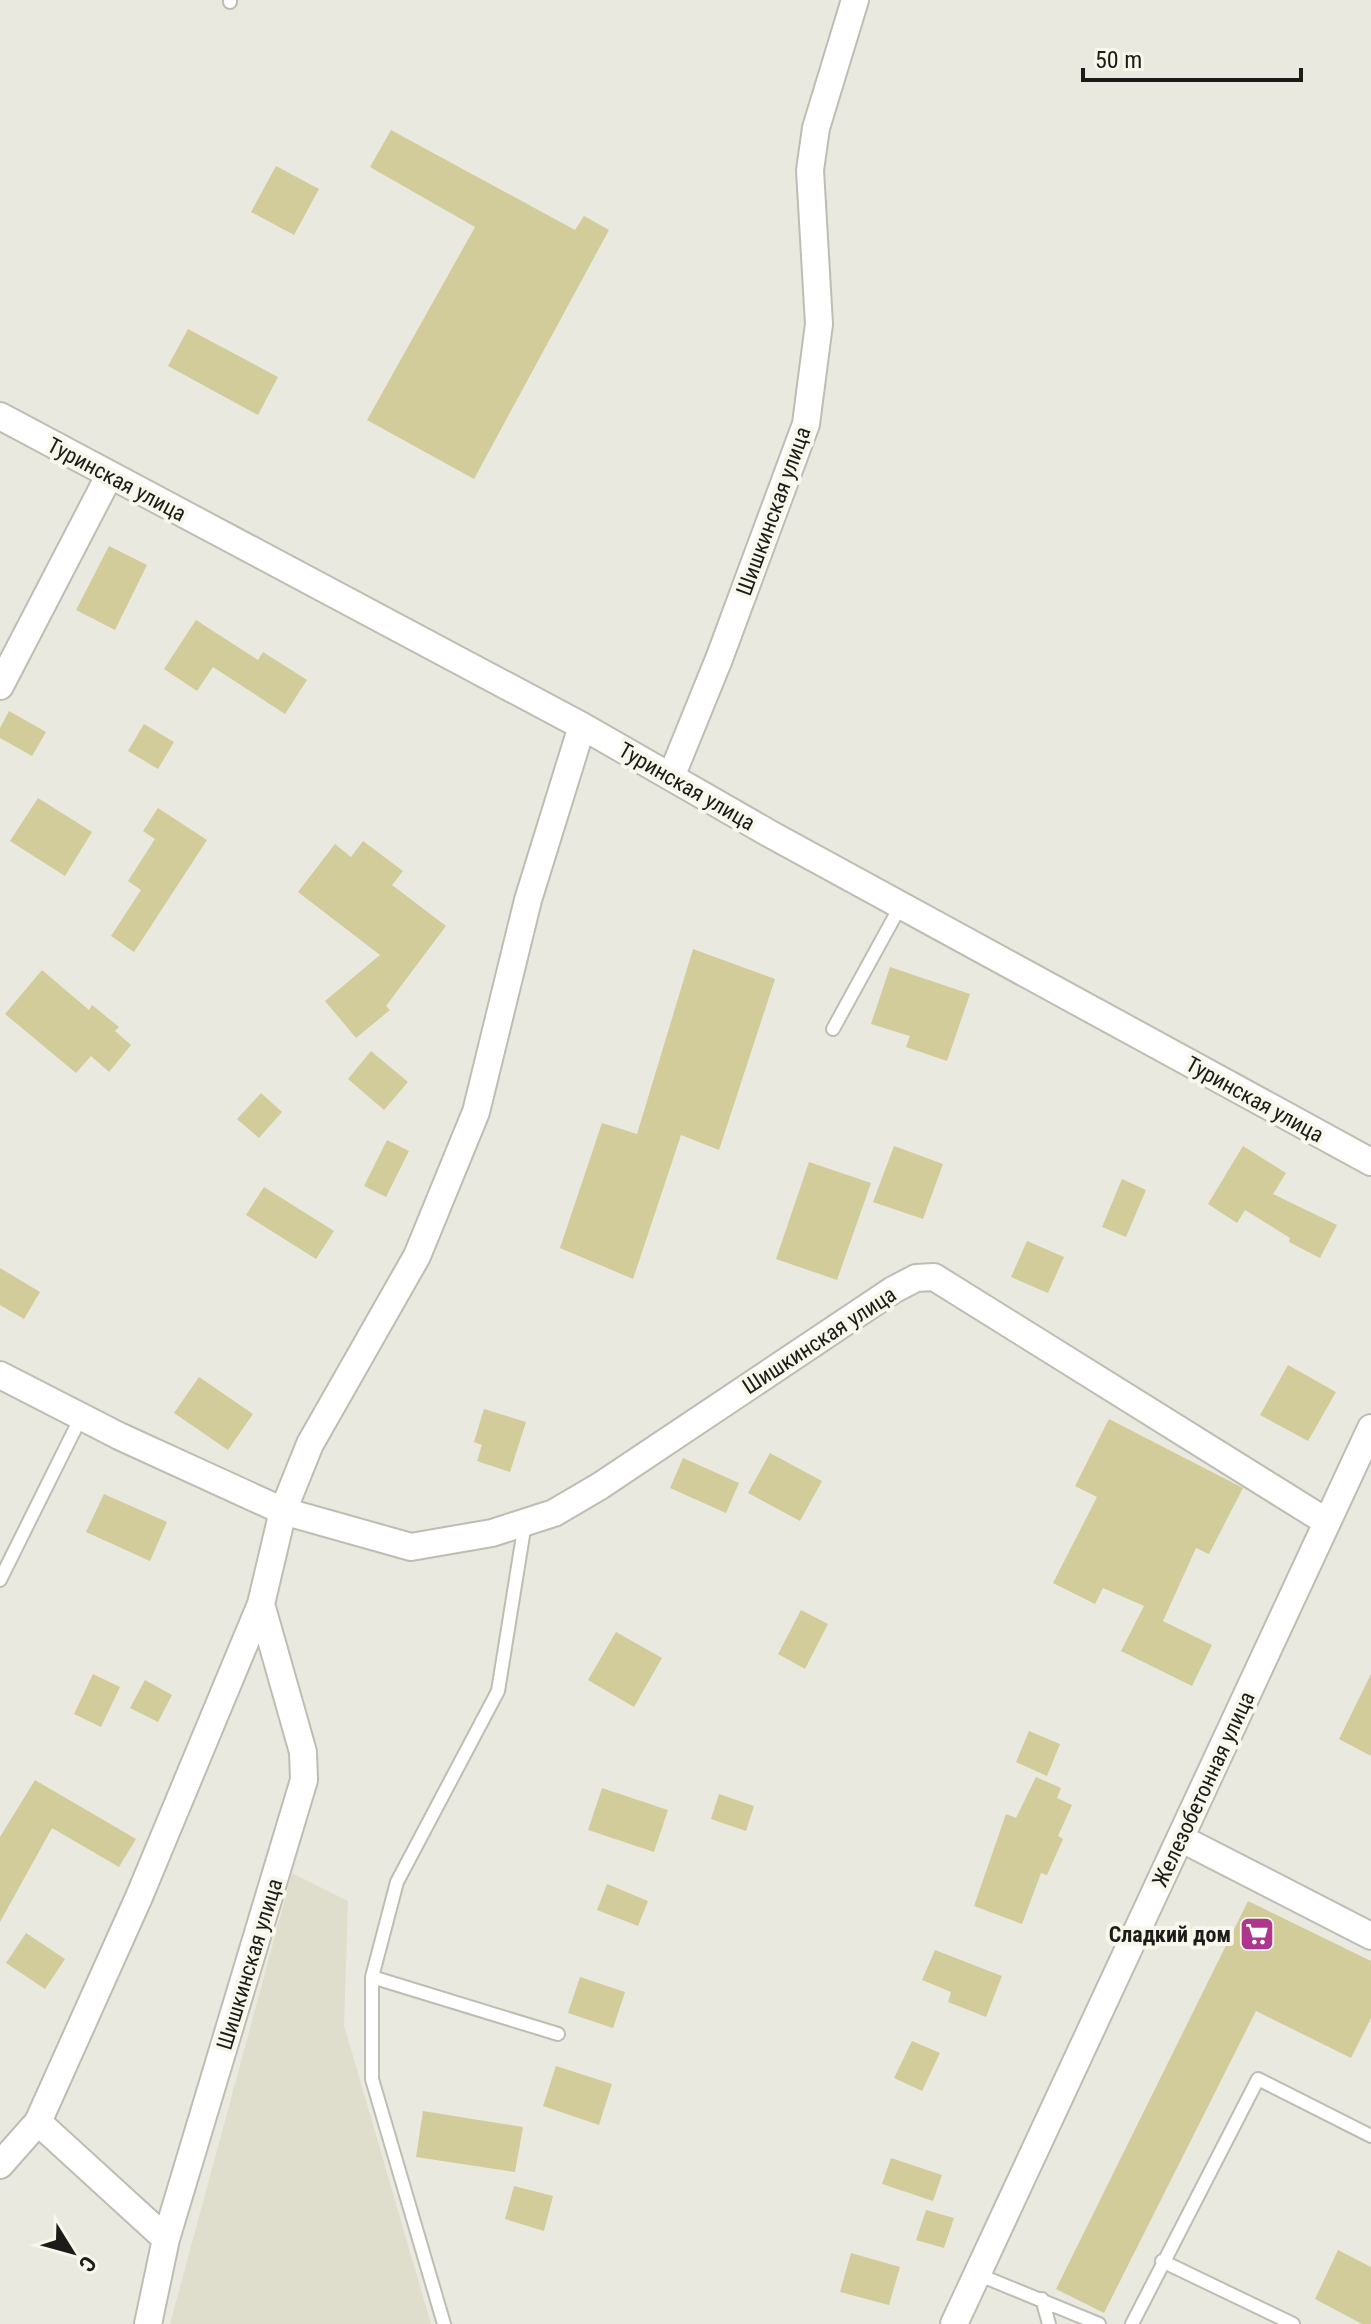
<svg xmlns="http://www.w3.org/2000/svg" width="1371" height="2324" viewBox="0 0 1371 2324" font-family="'Roboto Condensed',sans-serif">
	<rect width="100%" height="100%" fill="#eae9df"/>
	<!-- built -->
	<path fill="#dfdecc" d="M292 1873 348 1901 344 2025 431 2324H170Z"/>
	<!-- building -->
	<path fill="#d1cc9a" d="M391 130 575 230 584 216 609 230 474 479 367 420 475 227 370 167Z
		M276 166 319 189 294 235 251 212Z
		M188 329 278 377 258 415 168 366Z
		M109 546 147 565 115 630 76 610Z
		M196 620 258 660 263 652 307 680 285 714 213 667 197 691 164 669Z
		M9 711 46 732 32 756 0 738V728Z
		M144 724 174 742 158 769 128 751Z
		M38 798 92 832 65 876 10 841Z
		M158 808 207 840 134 952 111 936 141 890 128 881 155 839 143 831Z
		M363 841 403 871 392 885 446 926 386 1006 390 1010 356 1038 325 1001 380 955 298 892 335 844 351 857Z
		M693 949 775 979 719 1150 681 1135 633 1279 560 1248 602 1123 637 1134Z
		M890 967 970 994 947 1061 906 1047 910 1036 871 1024Z
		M42 970 89 1010 92 1005 119 1027 115 1031 131 1045 109 1072 91 1056 76 1073 5 1014Z
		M371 1051 408 1082 384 1110 348 1079Z
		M261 1093 282 1112 259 1138 237 1119Z
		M387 1140 409 1151 386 1197 364 1186Z
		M894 1146 943 1164 923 1219 873 1202Z
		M1243 1146 1286 1173 1273 1194 1337 1225 1320 1258 1289 1242 1290 1238 1245 1210 1237 1223 1208 1204Z
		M809 1162 871 1183 837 1280 776 1259Z
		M1122 1179 1146 1190 1126 1237 1102 1227Z
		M264 1187 334 1231 316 1259 246 1215Z
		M1027 1241 1064 1257 1048 1293 1011 1277Z
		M0 1268 40 1292 24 1319 0 1305Z
		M1288 1365 1336 1392 1308 1441 1260 1415Z
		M199 1377 253 1414 228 1450 174 1413Z
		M484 1409 526 1422 510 1472 477 1461 482 1445 474 1442Z
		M1109 1419 1243 1488 1209 1554 1196 1548 1163 1621 1212 1645 1192 1686 1121 1651 1144 1606 1103 1588 1095 1604 1053 1583 1097 1497 1075 1486Z
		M770 1453 822 1481 800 1521 748 1493Z
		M683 1458 739 1483 726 1513 670 1488Z
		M104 1494 167 1522 150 1561 86 1532Z
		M801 1610 828 1624 805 1669 778 1654Z
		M616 1632 662 1658 634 1707 588 1680Z
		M93 1674 120 1687 101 1727 74 1714Z
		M1371 1674V1756L1339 1739Z
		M145 1680 172 1695 158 1722 130 1708Z
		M1029 1731 1060 1744 1047 1776 1016 1762Z
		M1036 1777 1061 1788 1057 1798 1072 1805 1058 1836 1063 1839 1047 1875 1041 1873 1022 1924 974 1906 1006 1814 1016 1818Z
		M35 1780 136 1839 119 1867 52 1828 0 1922V1837Z
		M602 1788 668 1810 654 1852 588 1830Z
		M719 1794 754 1806 746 1831 711 1819Z
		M607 1884 648 1901 638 1926 597 1910Z
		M1248 1901 1371 1961V2018L1351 2058 1256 2011 1104 2313 1056 2289Z
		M26 1933 65 1959 45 1989 6 1963Z
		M935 1950 1002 1976 986 2017 948 2002 951 1992 922 1980Z
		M580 1977 625 1992 613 2028 568 2013Z
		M912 2041 940 2053 922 2091 894 2078Z
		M556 2066 612 2084 599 2125 543 2106Z
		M423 2111 523 2127 515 2172 416 2157Z
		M891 2158 942 2175 933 2201 882 2184Z
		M514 2186 553 2196 544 2231 505 2219Z
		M926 2210 954 2218 944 2248 916 2240Z
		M1338 2250 1371 2267V2324H1362L1315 2299Z
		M851 2253 900 2267 889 2305 840 2292Z"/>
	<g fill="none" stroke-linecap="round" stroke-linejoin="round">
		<!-- service casing -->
		<g stroke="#bebdb3" stroke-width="16">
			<path id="service" d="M230 2V0
				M833 1029 901 905
				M0 1580 81 1417
				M372 1977 558 2034
				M1162 2261 1293 2324
				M977 2274 1099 2324
				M1042 2299 1049 2324
				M444 2324 372 2079V1977L397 1882 498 1691 525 1523
				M1132 2324 1258 2079 1371 2136"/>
		</g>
		<!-- minor casing -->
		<g stroke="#bebdb3" stroke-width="30">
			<path id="minor" d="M0 416 582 726 772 835 1371 1162
				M0 686 109 476
				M671 777 719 659 806 424 819 324 810 170 816 128 855 0
				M0 1375 119 1436 283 1511 411 1547 492 1533 554 1513 600 1486 893 1290 916 1278 934 1277 1327 1522
				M1180 1838 1371 1936
				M38 2122 166 2239
				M0 2165 38 2122 139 1897 261 1604 283 1511 310 1444 417 1256 476 1112 528 900 582 726
				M148 2324 166 2239 304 1780 303 1752 261 1604
				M954 2324 1371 1428"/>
		</g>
		<!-- service -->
		<use href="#service" stroke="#fff" stroke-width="12"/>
		<!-- minor -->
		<use href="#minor" stroke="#fff" stroke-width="26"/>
	</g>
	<!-- icons -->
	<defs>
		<g id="supermarket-square" transform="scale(1.8)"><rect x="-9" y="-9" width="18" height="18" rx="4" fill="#ae378d" stroke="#f7f7ec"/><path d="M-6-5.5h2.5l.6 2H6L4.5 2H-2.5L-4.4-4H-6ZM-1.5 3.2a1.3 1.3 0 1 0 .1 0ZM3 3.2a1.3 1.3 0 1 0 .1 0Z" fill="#fff"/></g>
	</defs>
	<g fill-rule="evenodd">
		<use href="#supermarket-square" x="1257" y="1934"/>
	</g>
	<g text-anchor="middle" stroke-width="8" stroke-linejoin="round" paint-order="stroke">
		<!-- street labels -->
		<g font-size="22" fill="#1c1c18" stroke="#f7f7ec">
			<text transform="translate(117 479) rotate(28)" y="8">Туринская улица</text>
			<text transform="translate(773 511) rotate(-70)" y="8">Шишкинская улица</text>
			<text transform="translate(687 786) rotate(30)" y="8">Туринская улица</text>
			<text transform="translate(1255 1099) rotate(29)" y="8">Туринская улица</text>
			<text transform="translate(819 1340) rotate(-33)" y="8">Шишкинская улица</text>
			<text transform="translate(1203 1789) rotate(-65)" y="8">Железобетонная улица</text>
			<text transform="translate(249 1964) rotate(-73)" y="8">Шишкинская улица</text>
		</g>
		<!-- poi labels -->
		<g font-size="22" font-weight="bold" fill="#1c1c18" stroke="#f7f7ec" text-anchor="end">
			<text x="1231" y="1942">Сладкий дом</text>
		</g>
	</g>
	<!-- north arrow -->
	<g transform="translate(72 2252) rotate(127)" stroke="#f7f7ec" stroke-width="6" paint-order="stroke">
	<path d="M0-6L14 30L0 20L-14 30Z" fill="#1c1c18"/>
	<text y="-12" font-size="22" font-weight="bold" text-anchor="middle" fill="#1c1c18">С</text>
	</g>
	<!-- scale -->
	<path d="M1083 68v12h218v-12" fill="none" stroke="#1c1c18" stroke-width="4"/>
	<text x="1095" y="68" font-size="24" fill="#1c1c18" stroke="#f7f7ec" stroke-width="6" paint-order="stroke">50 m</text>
</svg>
